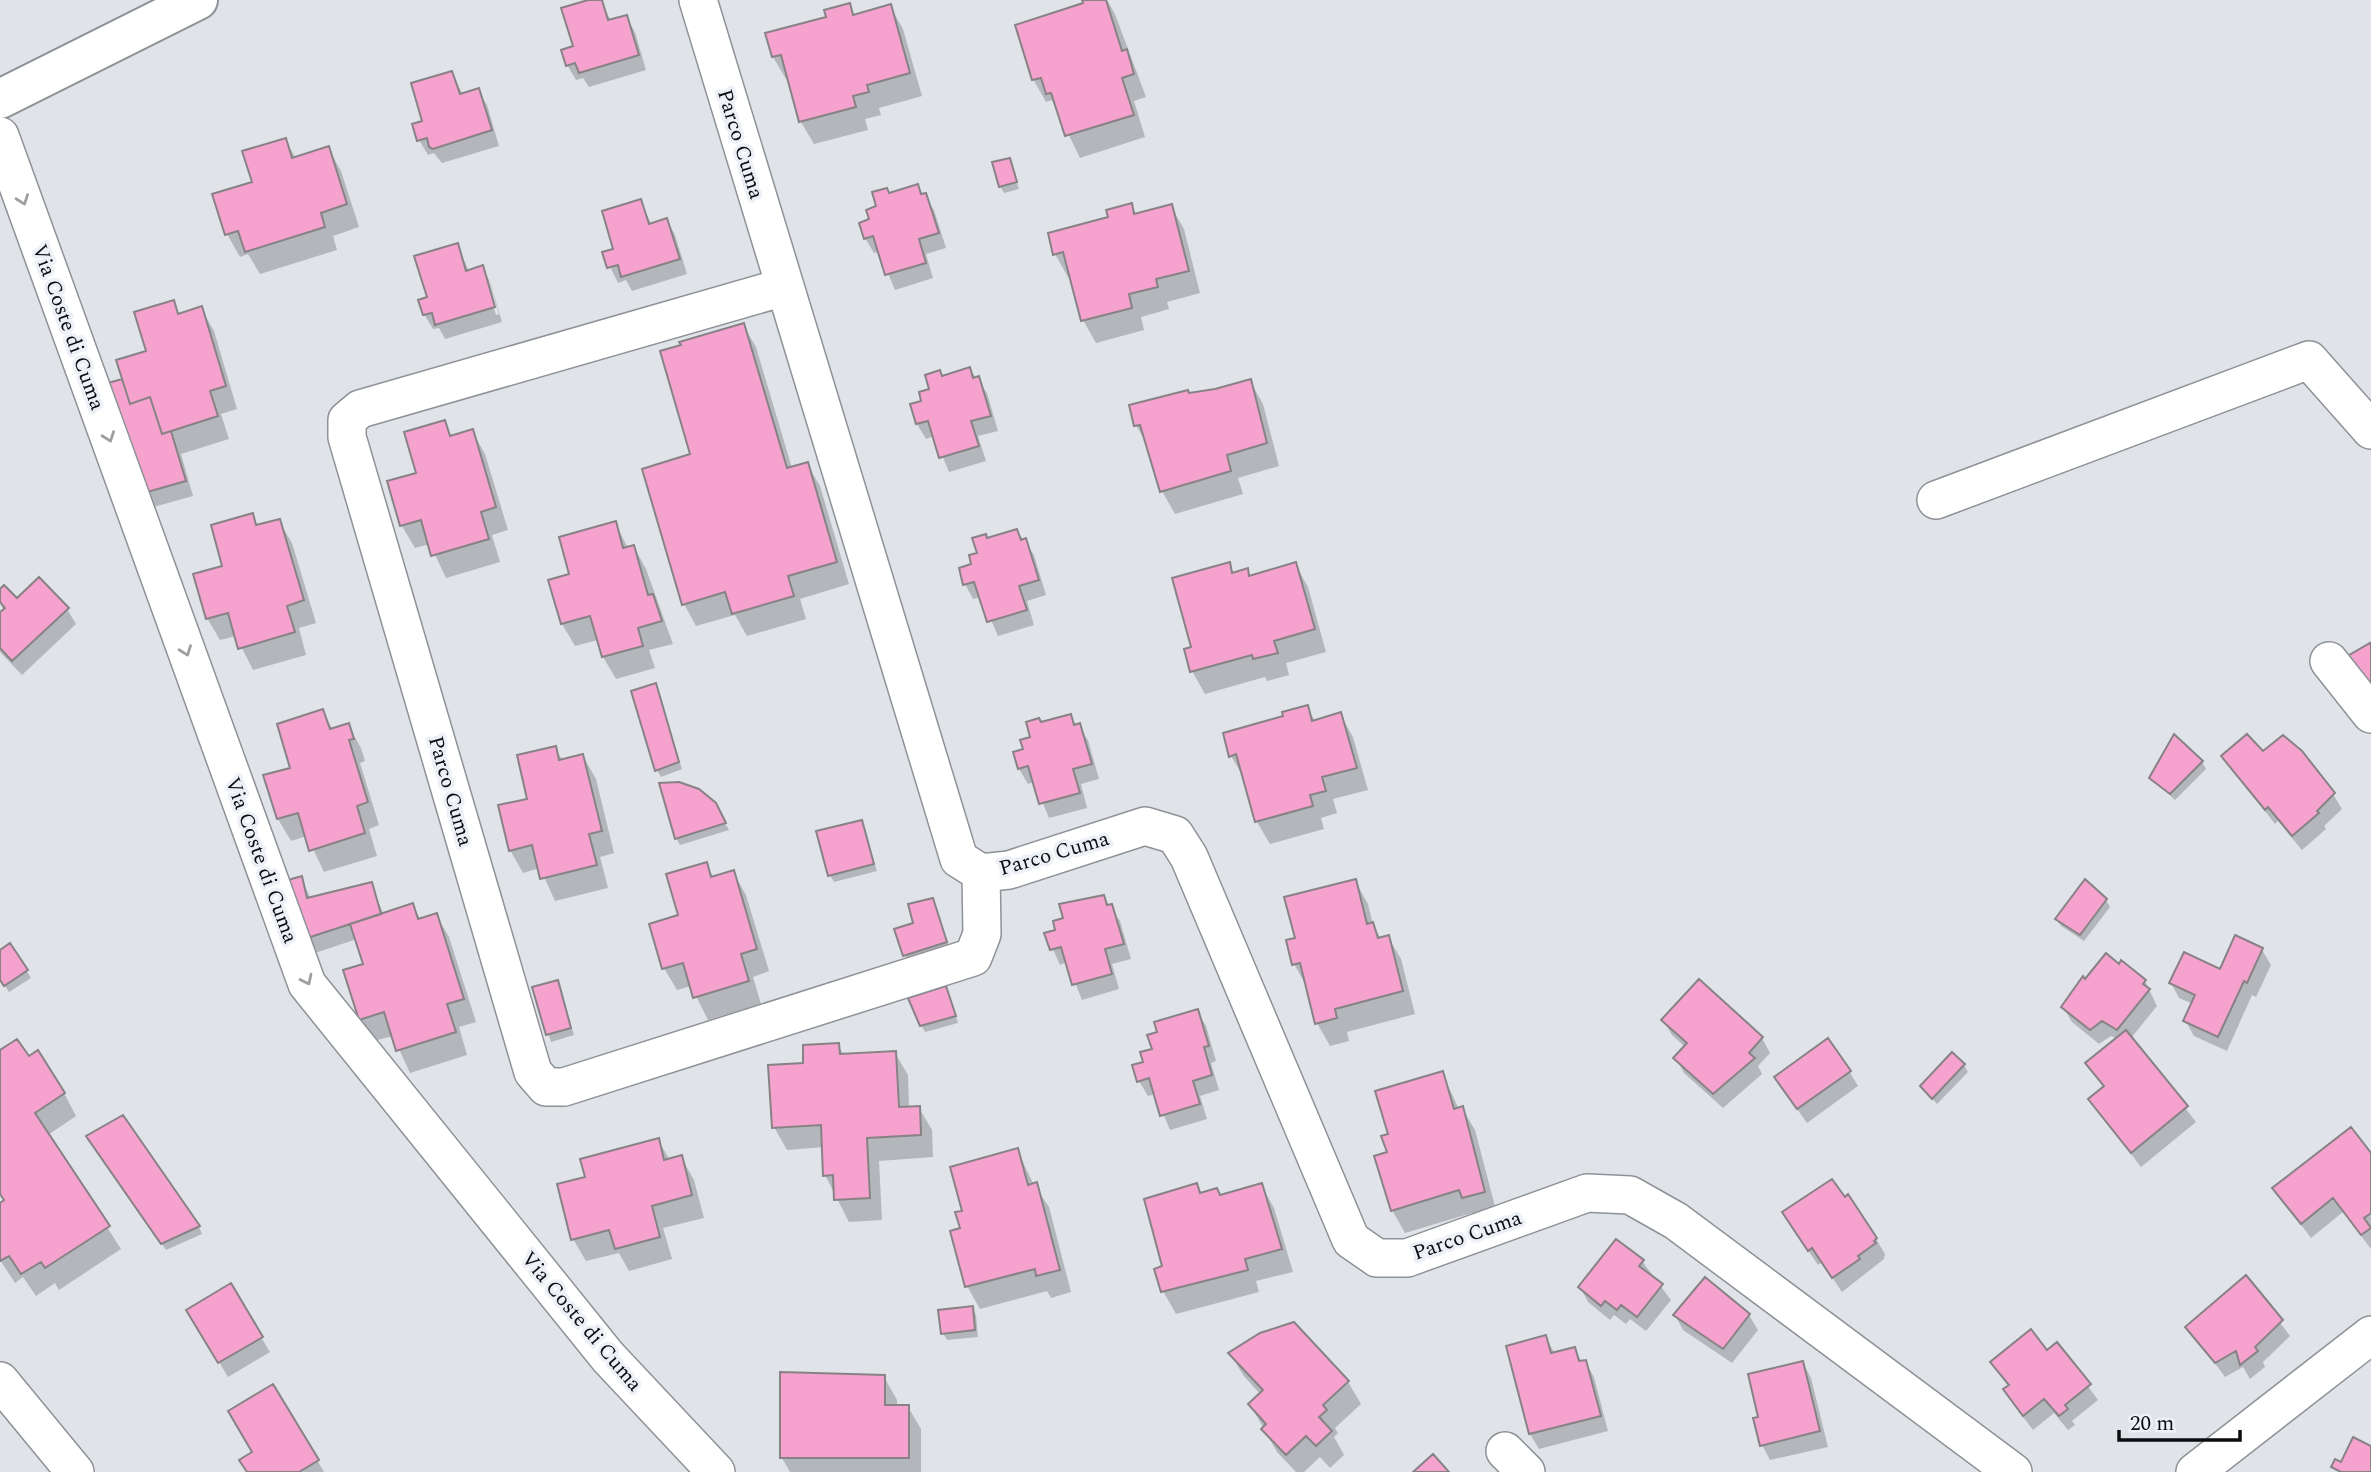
<svg xmlns="http://www.w3.org/2000/svg" width="2371" height="1472" viewBox="0 0 2371 1472" font-family="Spectral,serif">
	<rect width="100%" height="100%" fill="#e0e4e9"/>
	<!-- shadow -->
	<path fill="#0003" fill-rule="evenodd" d="M594 0H601L611 21 626 17 635 32 646 70 589 87 583 78 576 80 567 65Z
		M1084 0H1107L1115 14 1146 97 1134 101 1145 137 1080 158 1052 100 1046 102 1033 79 1086 5Z
		M849 6 855 16 890 6 903 29 922 96 879 108 881 115 865 119 868 130 814 144 801 122 789 78 786 79 773 57Z
		M452 73 463 95 478 91 487 105 499 146 442 163 434 153 428 155 419 140Z
		M285 140 296 158 328 148 341 171 359 227 333 236 337 250 260 274 248 254 240 257 227 234 214 195 254 183Z
		M1009 160 1019 189 1004 193 1000 186Z
		M917 186 934 210 946 248 926 254 933 278 895 290 879 252 874 253 865 238 871 221 889 195Z
		M640 201 652 225 667 221 675 235 687 274 632 291 626 280 618 283 604 254 616 250Z
		M1131 205 1137 215 1171 206 1184 229 1200 293 1167 302 1169 309 1141 317 1144 330 1096 343 1083 320 1071 276 1068 277 1055 254Z
		M457 245 469 271 482 267 490 282 502 322 445 339 439 328 433 329 424 314 429 299ZM485 281H489L499 314 496 315Z
		M173 302 180 315 201 308 214 331 237 409 221 414 229 439 181 454 193 496 143 510 96 388 124 381 149 352Z
		M743 325 756 347 792 468 807 464 820 486 849 584 800 599 806 619 747 636 735 615 696 626 684 604 693 456Z
		M970 369 987 393 998 431 978 436 986 461 949 472 934 436 926 439 917 424 923 403 942 378Z
		M1250 381 1263 404 1279 466 1238 478 1243 494 1175 514 1162 491 1149 448 1136 425 1189 395Z
		M444 422 452 437 472 431 485 454 508 530 492 535 500 562 446 578 430 544 415 548 402 526 389 482 418 474Z
		M252 515 259 527 279 521 292 543 316 623 299 628 306 655 253 670 236 636 220 640 207 618 225 567Z
		M615 523 628 548 634 547 646 569 673 644 649 650 655 668 616 679 603 657 598 640 575 646 562 624 550 581 572 575Z
		M1017 531 1034 555 1046 595 1027 601 1034 625 998 636 981 597 973 599 965 584 987 540Z
		M1229 564 1234 574 1247 570 1251 577 1295 564 1308 587 1326 652 1286 663 1289 675 1267 681 1265 677 1205 694 1192 671 1193 648Z
		M0 591 17 600 67 609 76 624 22 675 0 652V615L4 611 0 603Z
		M655 685 682 769 661 777 657 770Z
		M1307 707 1315 721 1340 714 1353 737 1368 790 1333 799 1337 813 1321 818 1324 829 1270 844 1257 822 1244 778 1231 756Z
		M323 712 333 730 348 725 361 748 365 761 360 763 379 825 369 829 377 856 324 872 307 836 291 841 278 819 266 777 292 769Z
		M1070 716 1088 740 1099 779 1081 784 1087 808 1049 818 1034 782 1028 784 1019 769 1025 750 1041 724Z
		M555 748 563 761 583 756 596 779 614 853 600 857 608 888 555 901 540 868 523 873 510 850Z
		M2223 757 2333 794 2342 809 2324 826 2326 829 2302 850 2278 821 2275 824Z
		M2202 762 2206 769 2175 800 2151 778Z
		M715 805 729 830 680 845 676 838Z
		M861 822 877 871 834 882 830 875Z
		M706 864 714 878 733 872 746 895 769 971 753 977 761 1004 708 1020 691 986 677 990 664 968 680 916Z
		M301 878 311 899 371 884 384 915 413 906 421 920 436 915 449 937 476 1022 459 1027 467 1055 410 1073 393 1036 373 1041 360 1019 365 966 357 939 306 956Z
		M1355 881 1368 904 1373 925 1381 939 1388 937 1401 959 1415 1014 1347 1032 1349 1041 1330 1046 1317 1023 1307 987 1294 964 1297 939Z
		M1103 897 1120 921 1131 959 1112 964 1119 989 1082 1000 1067 962 1060 965 1046 934 1058 931 1065 919Z
		M932 900 950 949 909 962 905 955 915 924Z
		M2106 900 2110 907 2084 941 2061 926 2057 920Z
		M10 945 31 978 9 992 0 978V952Z
		M2262 950 2271 965 2256 997 2252 995 2227 1051 2194 1036 2185 1020 2193 1004 2179 998 2171 983 2221 971Z
		M2119 966 2145 981 2157 1006 2131 1038 2196 1122 2141 1167 2090 1100 2104 1088 2087 1063 2117 1039 2111 1036 2099 1044 2072 1022 2063 1007 2086 981Z
		M557 982 574 1035 551 1042 534 989Z
		M949 995 958 1023 925 1032 921 1025Z
		M1197 1011 1206 1026 1216 1061 1211 1063 1219 1090 1200 1096 1207 1119 1170 1130 1155 1094 1148 1096 1139 1081 1159 1033Z
		M1663 1020 1762 1038 1770 1053 1758 1066 1762 1074 1723 1108 1684 1073 1676 1058 1685 1047 1672 1035Z
		M838 1045 844 1055 895 1053 908 1075 909 1108H919L932 1130 933 1157 879 1161 882 1220 849 1222 825 1175 824 1147 787 1150 774 1127 805 1064Z
		M0 1053 28 1059 64 1093 76 1116 48 1135 121 1249 59 1290 55 1283 36 1296 23 1277 15 1283 0 1260V1205L5 1202 0 1194Z
		M1964 1065 1968 1072 1937 1104 1922 1087Z
		M1849 1071 1858 1086 1807 1123 1785 1092Z
		M1442 1073 1459 1109 1462 1108 1475 1130 1497 1214 1476 1220 1472 1213 1405 1233 1392 1210 1389 1153Z
		M122 1117 199 1227 202 1234 166 1250 92 1143Z
		M658 1140 670 1160 681 1157 694 1180 704 1218 663 1228 672 1259 629 1271 619 1253 586 1261 573 1239 587 1178Z
		M1017 1150 1034 1185 1049 1207 1071 1292 1051 1298 1047 1291 980 1309 967 1286 962 1229 964 1212Z
		M2371 1155V1249L2343 1212 2311 1238 2274 1189Z
		M1196 1185 1202 1194 1220 1197 1261 1185 1274 1208 1293 1272 1256 1281 1259 1292 1176 1314 1163 1291Z
		M1793 1228 1876 1239 1885 1254 1884 1259 1842 1292 1822 1262 1818 1265Z
		M1642 1261 1671 1300 1646 1331 1630 1319 1626 1324 1614 1315 1610 1320 1588 1302 1580 1287Z
		M2246 1277 2290 1336 2263 1362 2265 1367 2250 1379 2243 1367 2225 1377 2188 1327Z
		M230 1286 270 1352 228 1377 188 1310Z
		M972 1308 976 1315 978 1337 947 1340 943 1333Z
		M1675 1315H1749L1758 1330 1732 1363 1683 1330Z
		M1545 1337 1554 1352 1574 1349 1582 1362H1585L1594 1377 1608 1431 1539 1449 1530 1434Z
		M2057 1344 2098 1400 2072 1421 2075 1425 2068 1430 2054 1413 2033 1430 2014 1405 2005 1390 2009 1387 1992 1362 2047 1352Z
		M1230 1353 1348 1382 1361 1404 1335 1428 1338 1433 1334 1437 1344 1455 1330 1468 1320 1457 1304 1472H1296L1277 1452 1264 1429 1250 1404 1260 1394 1243 1375Z
		M1803 1363 1811 1378 1828 1447 1770 1460 1762 1445 1760 1418Z
		M884 1377 897 1400V1407H908L921 1429V1472H790L782 1458Z
		M273 1386 324 1472H248Z"/>
	<!-- building -->
	<path fill="#f5a3ce" stroke="#888285" stroke-width="2" d="M588 0H602L608 20 627 15 639 55 579 73 575 63 566 66 561 50 573 46 561 8Z
		M1082 0H1106L1122 51 1127 49 1134 74 1122 78 1134 115 1065 136 1051 93 1046 94 1041 78 1032 80 1015 25 1083 3Z
		M850 3 853 15 891 4 910 73 867 85 869 92 853 96 856 107 799 122 781 55 772 57 765 33 826 17 824 10Z
		M452 71 460 94 479 88 492 130 433 149 429 147 427 138 417 141 412 124 422 121 411 83Z
		M286 138 292 158 329 146 347 204 321 213 325 227 245 252 238 231 225 235 212 194 252 182 242 151Z
		M1010 158 1017 182 999 187 992 162Z
		M918 184 921 194 926 193 939 233 919 239 926 263 885 275 873 236 864 239 859 223 869 219 866 210 876 206 872 192 887 188 889 193Z
		M641 199 649 224 667 218 680 259 621 277 618 265 607 268 602 252 613 249 602 211Z
		M1132 203 1134 214 1172 204 1189 271 1156 279 1158 287 1129 294 1132 308 1081 321 1063 252 1053 255 1048 233 1108 217 1106 210Z
		M458 243 466 271 483 265 495 307 435 325 432 313 423 315 418 300 427 297 414 256Z
		M174 300 178 314 202 306 226 386 210 391 218 416 162 434 150 397 130 404 116 360 146 351 134 312Z
		M744 323 787 468 808 462 837 562 788 576 794 596 732 614 725 592 682 605 642 469 690 454 660 351 681 345 679 342Z
		M970 367 973 378 979 376 991 416 971 421 979 446 939 458 928 421 916 424 910 404 921 401 919 392 929 389 925 375 940 370 942 376Z
		M122 379 130 404 150 397 162 434 171 431 186 481 133 496 94 387Z
		M1251 379 1267 443 1227 455 1231 471 1160 492 1140 425 1134 426 1129 405 1188 390 1189 393 1215 389Z
		M445 420 450 436 473 429 496 507 481 512 489 539 431 556 421 520 400 526 387 481 416 473 404 432Z
		M253 513 256 525 280 519 304 600 287 606 295 632 238 649 228 613 206 619 193 574 222 566 211 525Z
		M616 521 623 548 634 545 648 595 653 594 662 621 638 628 643 646 602 657 590 616 561 624 548 580 569 574 559 537Z
		M1017 529 1021 540 1026 538 1039 580 1019 586 1027 610 987 622 974 582 963 585 959 568 971 564 969 555 977 553 972 538 986 534 987 538Z
		M1230 562 1232 573 1248 568 1249 576 1296 562 1315 629 1274 641 1278 653 1253 659 1252 655 1190 672 1184 649 1191 647 1172 578Z
		M39 577 69 608 12 661 0 648V612L5 608 0 602V589L4 585 17 598Z
		M2370 643 2371 645V699L2339 661Z
		M656 683 679 762 655 771 631 691Z
		M1308 705 1312 721 1341 712 1357 768 1322 777 1326 791 1310 795 1313 806 1255 822 1236 754 1229 757 1223 733 1283 716 1282 712Z
		M323 709 330 729 349 723 354 739 349 740 368 802 357 806 365 833 309 851 298 813 277 819 263 775 290 768 277 724Z
		M1071 714 1074 725 1080 723 1092 764 1073 769 1080 793 1039 804 1028 766 1018 769 1013 752 1023 749 1020 740 1030 737 1026 722 1039 718 1041 722Z
		M2174 734 2203 761 2170 794 2149 778Z
		M2247 734 2263 751 2283 735 2302 751 2335 793 2317 811 2319 813 2292 836 2268 807 2265 810 2221 756Z
		M556 746 559 760 583 754 602 831 589 834 597 865 540 879 532 845 509 851 498 805 527 799 517 755Z
		M679 782 699 789 716 803 726 823 675 839 659 783Z
		M862 820 874 864 828 876 816 831Z
		M707 862 711 877 734 870 757 949 741 954 749 981 693 998 683 963 662 969 649 924 678 915 666 874Z
		M302 876 307 898 372 882 381 914 295 942 274 884Z
		M1356 879 1367 924 1373 922 1378 938 1389 935 1403 991 1335 1009 1337 1018 1315 1024 1300 963 1292 965 1286 940 1295 938 1284 897Z
		M2085 879 2107 899 2080 935 2055 919Z
		M1104 895 1107 905 1112 904 1124 944 1105 949 1112 974 1072 985 1061 947 1050 950 1044 933 1055 930 1053 921 1063 918 1059 904Z
		M933 898 947 942 903 956 894 929 913 923 908 904Z
		M413 903 418 919 437 913 464 999 447 1004 456 1032 396 1051 384 1012 359 1020 343 970 363 964 350 924Z
		M2235 935 2263 948 2247 983 2244 981 2218 1037 2183 1021 2195 995 2169 983 2184 952 2220 969Z
		M10 943 28 970 4 986 0 980V950Z
		M2106 953 2119 964 2121 960 2146 980 2143 984 2150 989 2117 1030 2102 1021 2090 1030 2061 1007 2083 976 2085 979Z
		M1699 979 1763 1037 1749 1053 1755 1058 1713 1094 1673 1058 1687 1043 1661 1020Z
		M558 980 571 1028 546 1035 532 987Z
		M946 986 956 1016 920 1026 908 998Z
		M1198 1009 1209 1046 1204 1047 1212 1075 1193 1081 1200 1104 1160 1116 1149 1078 1137 1082 1132 1065 1143 1062 1140 1052 1152 1049 1147 1035 1157 1032 1154 1022Z
		M2126 1030 2188 1106 2131 1153 2088 1099 2104 1086 2085 1063Z
		M1828 1038 1851 1071 1797 1109 1774 1077Z
		M17 1039 29 1056 38 1050 65 1093 35 1113 110 1226 45 1268 41 1262 21 1274 9 1256 0 1261V1203L4 1200 0 1194V1050Z
		M839 1043 840 1054 896 1051 899 1107 920 1106 921 1135 867 1138 870 1198 834 1200 833 1175 823 1176 821 1125 772 1128 768 1065 803 1063V1045Z
		M1952 1052 1965 1064 1932 1099 1920 1086Z
		M1443 1071 1454 1109 1463 1106 1485 1192 1462 1198 1459 1190 1391 1211 1374 1156 1387 1152 1381 1136 1388 1134 1375 1091Z
		M123 1115 200 1226 161 1244 86 1136Z
		M2351 1127 2371 1153V1213L2364 1218 2371 1228 2361 1235 2333 1198 2301 1224 2272 1188Z
		M659 1138 664 1160 682 1155 692 1195 652 1206 660 1237 615 1249 609 1230 571 1240 557 1184 585 1177 580 1159Z
		M1018 1148 1028 1185 1037 1182 1060 1270 1036 1276 1035 1269 965 1287 950 1231 960 1228 955 1212 962 1211 950 1167Z
		M1832 1179 1845 1197 1848 1194 1877 1238 1874 1241 1876 1243 1858 1256 1860 1259 1832 1278 1812 1248 1808 1251 1782 1212Z
		M1197 1183 1200 1193 1217 1188 1220 1195 1262 1183 1282 1249 1245 1259 1248 1270 1161 1292 1154 1269 1162 1266 1144 1199Z
		M1616 1239 1644 1260 1639 1266 1663 1284 1637 1317 1621 1305 1617 1310 1605 1301 1601 1306 1578 1287Z
		M2246 1275 2283 1320 2255 1347 2258 1351 2240 1365 2236 1351 2215 1363 2185 1327Z
		M1705 1277 1750 1314 1723 1349 1673 1315Z
		M231 1283 263 1337 218 1363 186 1310Z
		M973 1306 975 1330 941 1334 938 1310Z
		M1294 1322 1349 1381 1323 1405 1327 1410 1319 1417 1332 1431 1316 1446 1306 1436 1286 1455 1261 1429 1266 1424 1248 1404 1263 1390 1228 1353 1260 1333Z
		M2031 1329 2047 1350 2057 1342 2091 1384 2065 1405 2068 1409 2059 1416 2044 1399 2023 1416 2003 1389 2009 1385 1990 1362Z
		M1546 1335 1551 1353 1575 1347 1579 1361 1586 1360 1601 1416 1529 1434 1506 1346Z
		M1803 1361 1820 1431 1760 1446 1753 1418 1758 1417 1748 1374Z
		M780 1372 885 1375V1405H909V1458H780Z
		M273 1384 319 1460 299 1472H247L239 1460 252 1452 228 1411Z
		M2353 1437 2371 1446V1472H2341L2331 1467 2335 1459 2341 1462Z
		M1433 1454 1449 1472H1413Z"/>
	<g fill="none" stroke-linecap="round" stroke-linejoin="round">
		<!-- minor casing -->
		<g stroke="#8e9297" stroke-width="40">
			<path id="minor" d="M698 0 959 859 981 873 1009 870 1145 826 1175 835 1189 857 1351 1240 1377 1258H1407L1587 1193 1630 1195 1676 1221 2013 1472
				M0 136 307 984 608 1357 716 1472
				M784 287 360 409 347 420V437L533 1072 546 1087H564L973 957 982 934 981 873
				M1936 500 2309 360 2371 430
				M2329 661 2371 714
				M0 1381 75 1472
				M1505 1451 1526 1472
				M2195 1472 2371 1335"/>
		</g>
		<!-- tertiary casing -->
		<g stroke="#8e9297" stroke-width="42">
			<path id="tertiary" d="M0 99 198 0"/>
		</g>
		<!-- minor -->
		<use href="#minor" stroke="#fff" stroke-width="37"/>
		<!-- tertiary -->
		<use href="#tertiary" stroke="#fff" stroke-width="38"/>
	</g>
	<!-- one-way arrows -->
	<defs><path id="oneway-chevron" d="M-2-3.5L2.5 0L-2 3.5" fill="none" stroke-width="1.6" stroke-linecap="round" stroke-linejoin="round" transform="scale(1.75)"/></defs>
	<g stroke="#9e9e9f">
		<use href="#oneway-chevron" transform="translate(23 200) rotate(70)"/>
		<use href="#oneway-chevron" transform="translate(109 437) rotate(70)"/>
		<use href="#oneway-chevron" transform="translate(186 651) rotate(70)"/>
		<use href="#oneway-chevron" transform="translate(307 980) rotate(64)"/>
	</g>
	<g text-anchor="middle" stroke-width="7" stroke-linejoin="round" paint-order="stroke">
		<!-- street labels -->
		<g font-size="21" fill="#0c0d0f" stroke="#edf1f7">
			<text transform="translate(741 144) rotate(73)" y="7">Parco Cuma</text>
			<text transform="translate(69 327) rotate(70)" y="7">Via Coste di Cuma</text>
			<text transform="translate(451 791) rotate(74)" y="7">Parco Cuma</text>
			<text transform="translate(1054 853) rotate(-16)" y="7">Parco Cuma</text>
			<text transform="translate(262 860) rotate(70)" y="7">Via Coste di Cuma</text>
			<text transform="translate(1467 1235) rotate(-19)" y="7">Parco Cuma</text>
			<text transform="translate(582 1321) rotate(50)" y="7">Via Coste di Cuma</text>
		</g>
	</g>
	<!-- scale -->
	<path d="M2119 1430v10h121v-10" fill="none" stroke="#0c0d0f" stroke-width="3.5"/>
	<text x="2130" y="1430" font-size="21" fill="#0c0d0f" stroke="#edf1f7" stroke-width="5" paint-order="stroke">20 m</text>
</svg>
